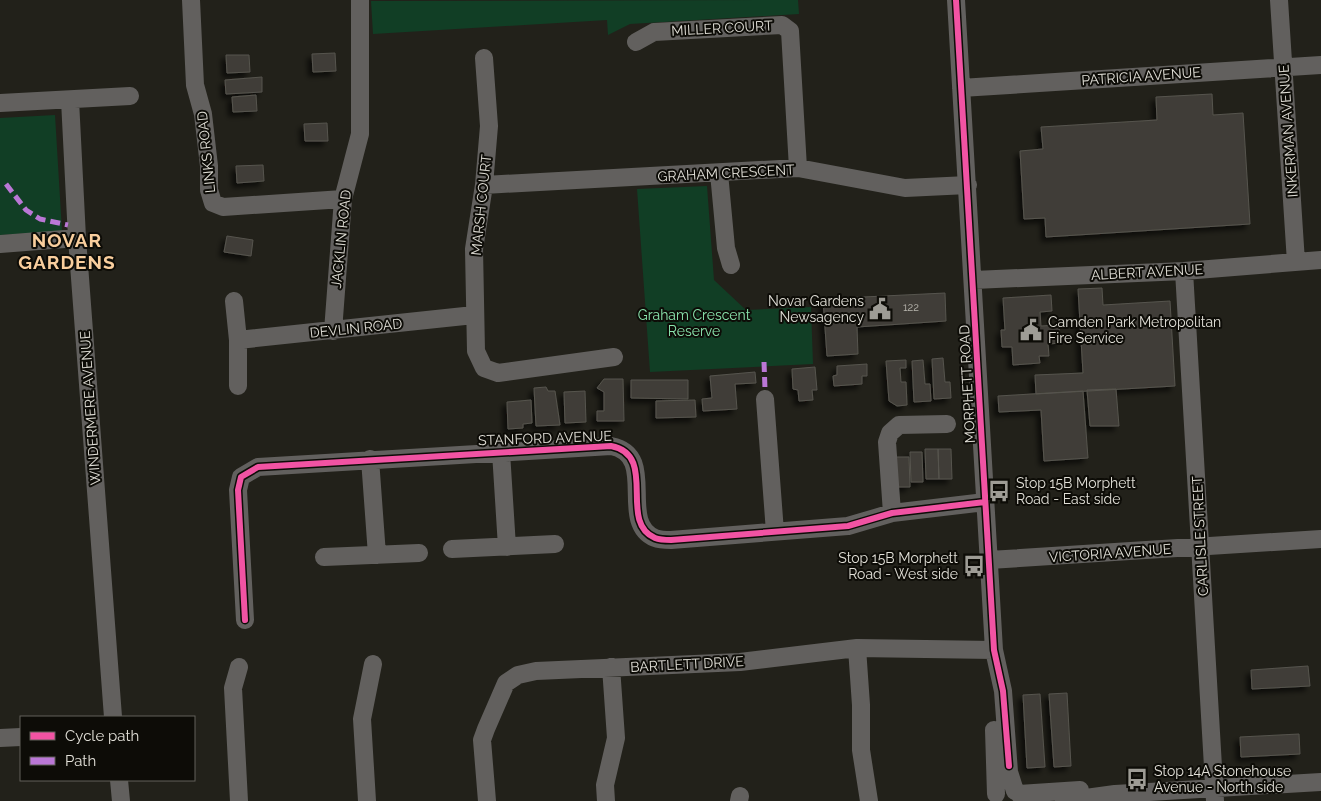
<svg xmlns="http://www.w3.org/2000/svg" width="1321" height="801" viewBox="0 0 1321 801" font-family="Raleway,sans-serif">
	<defs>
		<filter id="shadow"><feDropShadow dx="-4.5" dy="4.5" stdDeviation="2.5" flood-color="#0009"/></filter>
	</defs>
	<rect width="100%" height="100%" fill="#22211a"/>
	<!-- green -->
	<path fill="#113e25" d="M798 0 799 14 630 24 608 35 607 20 373 34 371 1Z
		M55 115 62 231 0 235V118Z
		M707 186 714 280 746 310 811 307 813 364 650 372 637 189Z"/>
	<!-- building -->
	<path fill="#403e37" stroke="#56544e" filter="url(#shadow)" d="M335 53 336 71 313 72 312 54Z
		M226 55H249L250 72 227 73Z
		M262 77V92L226 94 225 80Z
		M1212 94 1213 115 1243 113 1250 224 1046 237 1045 218 1024 219 1020 151 1043 149 1041 127 1157 120 1156 97Z
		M256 95 257 111 233 112 232 97Z
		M327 123 328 141H305L304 124Z
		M263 165 264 181 237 183 236 166Z
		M227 236 253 240 251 256 224 252Z
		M1102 288 1103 305 1170 301 1175 386 1036 394 1035 375 1083 373 1078 289Z
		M945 293 946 321 857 327 858 354 827 356 823 299Z
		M1051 295 1052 311 1040 312 1041 326 1059 325 1060 343 1048 344 1049 356H1039L1040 363 1013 365 1012 347H1002L1001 330H1005L1003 298Z
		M943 358 945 382H950L951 398 934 399 932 359Z
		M906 360V368H900L901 382H906L907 405 897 406 889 401 886 361Z
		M923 360 925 384H930L931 401 914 402 912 361Z
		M867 364V376H862V384L834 386 833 376 837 375V366Z
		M815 367 817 390H812L813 400 799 401 798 390 793 389 792 369Z
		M755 372 756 383 735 384 737 409 703 411 702 399 712 398 710 376Z
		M604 379H623L624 421H597V411H604V392L597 388Z
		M631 380H688V399L631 398Z
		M546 387 548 391H555L560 425 536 426 534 388Z
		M1116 389 1119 426H1090L1087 390Z
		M585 391 586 422 565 423 564 392Z
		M1083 391 1088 458 1044 461 1041 410 999 412 998 396Z
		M531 400 532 423 523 424V428L508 429 507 402Z
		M695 400 696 417 656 418V401Z
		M925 449H938L939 479H926Z
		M938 449H951L952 479H939Z
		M910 452H922L923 482H911Z
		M896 457H909L910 487H897Z
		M1308 666 1310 686 1252 689 1251 670Z
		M1067 693 1071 766 1054 767 1049 694Z
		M1040 694 1045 767 1027 768 1023 695Z
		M1299 734 1300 754 1241 757 1240 737Z"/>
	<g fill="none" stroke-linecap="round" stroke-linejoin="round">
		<!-- minor -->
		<path stroke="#62605e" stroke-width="18" d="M191 0 195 85 203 114 209 166V190L213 203 223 207 343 199
			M956 0 994 650 1003 691 1009 772 1015 791
			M1279 0 1296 262
			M636 42 654 32 782 25 790 31 798 168
			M484 58 489 126 484 185 474 249 476 351 484 368 498 373 614 357
			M961 88 1321 65
			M70 100 77 238 113 717
			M0 103 130 96
			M719 173 726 248 731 265
			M484 185 798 168 905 188 968 185
			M0 244 77 238
			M1184 271 1215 801
			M974 280 1184 271 1321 260
			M234 301 238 340V386
			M333 331 343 199 360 134V0
			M238 340 474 315
			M765 399 775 532
			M501 452 507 547
			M370 459 377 555
			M892 513 887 442 890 433 899 425 947 424
			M452 549 555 544
			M324 557 419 553
			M989 560 1321 539
			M245 620 238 490 241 477 258 467 611 446C659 455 617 522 655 538 660 540 666 540 671 540L848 526 892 513 985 502
			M857 648 861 705V750L869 801
			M994 730 996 794
			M0 738 21 737
			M119 780 121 801
			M1019 794 1080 790
			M239 801 233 688 239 667
			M367 801 362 719 373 664
			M487 801 482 740 486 729 506 683 518 675 536 671 740 662 857 648 994 650
			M606 801 605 785 616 738 611 667
			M739 801 740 796
			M1064 801 1115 794 1321 782"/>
		<!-- quiet -->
		<path stroke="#ba77d6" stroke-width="5" stroke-dasharray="10 5" stroke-linecap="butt" d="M6 184 26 210 40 219 68 225
			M764 362 765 389"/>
		<!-- cycleway casing -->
		<g stroke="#0d0c07" stroke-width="9">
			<path id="cycleway" d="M956 0 994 650 1003 691 1009 766
				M245 620 238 490 241 477 258 467 611 446C659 455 617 522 655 538 660 540 666 540 671 540L848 526 892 513 985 502"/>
		</g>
		<!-- cycleway -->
		<use href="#cycleway" stroke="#f153a3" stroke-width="6"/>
	</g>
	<!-- icons -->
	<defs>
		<g id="civic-bare" transform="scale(1.725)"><path d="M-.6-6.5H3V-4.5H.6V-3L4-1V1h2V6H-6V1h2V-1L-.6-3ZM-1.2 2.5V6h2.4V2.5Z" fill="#9e9c95" stroke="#0d0c07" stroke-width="2.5" paint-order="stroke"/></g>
		<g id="bus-bare" transform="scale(1.725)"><path d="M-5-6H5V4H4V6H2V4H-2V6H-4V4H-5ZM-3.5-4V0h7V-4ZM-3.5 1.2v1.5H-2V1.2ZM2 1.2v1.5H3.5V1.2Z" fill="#9e9c95" stroke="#0d0c07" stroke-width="2.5" paint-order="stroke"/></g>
	</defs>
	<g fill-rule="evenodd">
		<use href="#civic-bare" x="880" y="309"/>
		<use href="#civic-bare" x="1031" y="330"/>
		<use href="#bus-bare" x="999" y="491"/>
		<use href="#bus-bare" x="974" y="566"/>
		<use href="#bus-bare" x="1137" y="779"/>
	</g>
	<g text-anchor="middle" stroke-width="4" stroke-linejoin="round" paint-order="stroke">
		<!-- number labels -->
		<g font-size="11" fill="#b9b7af">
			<text x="911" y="311">122</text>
		</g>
		<!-- street labels -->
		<g font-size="14" fill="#e1dfd7" stroke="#0d0c07">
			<text transform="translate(722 28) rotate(-3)" y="5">MILLER COURT</text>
			<text transform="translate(1141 76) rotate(-4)" y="5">PATRICIA AVENUE</text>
			<text transform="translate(1288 131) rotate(-94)" y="5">INKERMAN AVENUE</text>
			<text transform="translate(206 152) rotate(-96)" y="5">LINKS ROAD</text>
			<text transform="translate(726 173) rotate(-3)" y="5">GRAHAM CRESCENT</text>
			<text transform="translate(481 205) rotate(-84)" y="5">MARSH COURT</text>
			<text transform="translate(341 239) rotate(-84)" y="5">JACKLIN ROAD</text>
			<text transform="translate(1147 272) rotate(-3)" y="5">ALBERT AVENUE</text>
			<text transform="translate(356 328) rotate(-6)" y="5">DEVLIN ROAD</text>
			<text transform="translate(967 384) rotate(-93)" y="5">MORPHETT ROAD</text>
			<text transform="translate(90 408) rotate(-94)" y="5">WINDERMERE AVENUE</text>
			<text transform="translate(545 438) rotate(-2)" y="5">STANFORD AVENUE</text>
			<text transform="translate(1200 536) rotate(-93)" y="5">CARLISLE STREET</text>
			<text transform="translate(1110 553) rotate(-4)" y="5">VICTORIA AVENUE</text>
			<text transform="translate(687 664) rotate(-3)" y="5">BARTLETT DRIVE</text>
		</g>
		<!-- poi labels -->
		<g font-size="14" fill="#e1dfd7" stroke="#0d0c07" text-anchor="start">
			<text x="864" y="306" text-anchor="end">Novar Gardens<tspan x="864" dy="16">Newsagency</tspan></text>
			<text x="1048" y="327">Camden Park Metropolitan<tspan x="1048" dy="16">Fire Service</tspan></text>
			<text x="1016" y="488">Stop 15B Morphett<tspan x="1016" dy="16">Road - East side</tspan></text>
			<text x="958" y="563" text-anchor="end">Stop 15B Morphett<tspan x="958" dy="16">Road - West side</tspan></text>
			<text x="1154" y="776">Stop 14A Stonehouse<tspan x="1154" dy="16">Avenue - North side</tspan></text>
		</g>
		<!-- park labels -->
		<g font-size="14" fill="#8ae4ad" stroke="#0d0c07">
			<text x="694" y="320">Graham Crescent<tspan x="694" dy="16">Reserve</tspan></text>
		</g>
		<!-- district labels -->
		<g font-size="19" font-weight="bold" letter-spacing="1" fill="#f9ce9d" stroke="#0d0c07">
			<text x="67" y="247">NOVAR<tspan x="67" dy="22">GARDENS</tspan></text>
		</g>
	</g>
	<!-- legend -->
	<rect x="20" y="716" width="175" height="65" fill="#0d0c07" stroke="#62605a"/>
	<rect x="30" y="732" width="25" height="8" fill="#f153a3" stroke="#62605a"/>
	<text x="65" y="741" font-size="15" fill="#e1dfd7">Cycle path</text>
	<rect x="30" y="757" width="25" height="8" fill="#ba77d6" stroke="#62605a"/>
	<text x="65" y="766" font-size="15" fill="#e1dfd7">Path</text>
</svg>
